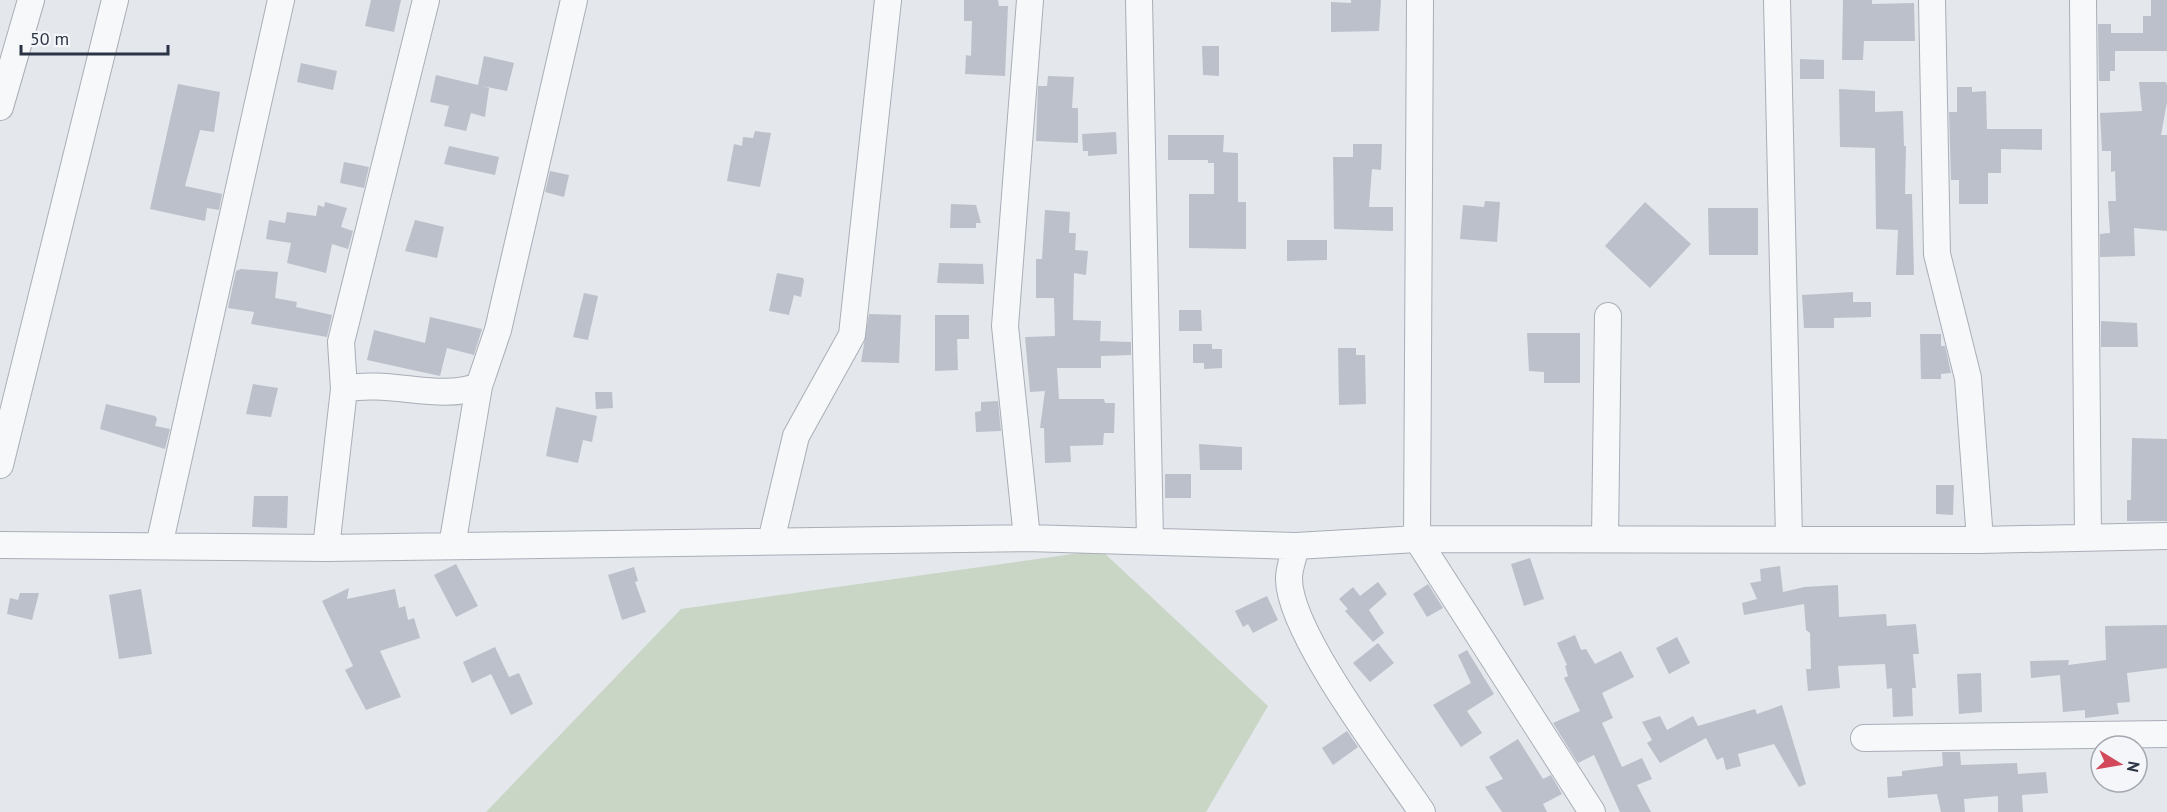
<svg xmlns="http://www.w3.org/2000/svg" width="2167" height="812" viewBox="0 0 2167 812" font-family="'PT Sans',sans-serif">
	<rect width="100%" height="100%" fill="#e4e7ec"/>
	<!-- green -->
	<path fill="#c9d6c5" d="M1101 550 1268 706 1206 812H486L681 609Z"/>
	<!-- building -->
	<path fill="#bbc0ca" d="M371 0H401L394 32 365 26Z
		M964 0H998L999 6H1008L1005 76 965 74 966 55 971 56 972 21H964Z
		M1351 0H1381L1379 31 1331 32V2L1351 3Z
		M1843 0H1872V4L1914 3 1915 41H1864L1863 60H1842Z
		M2151 0H2167V51H2115V71H2110V81H2099L2098 24H2111V33H2143V16H2151Z
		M1202 46H1219V76L1203 75Z
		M484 56 514 63 507 91 482 86 489 88 485 117 471 113 466 131 444 126 449 106 430 102 436 75 478 85Z
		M1800 59 1824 60V79H1800Z
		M301 63 337 71 333 90 297 82Z
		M1048 76 1074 77 1072 108H1078V143L1036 141 1038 86H1047Z
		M2139 82H2166L2167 86V102L2161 135H2167V231L2134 228 2135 256 2100 257V234L2110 233 2108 201H2116L2115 171 2111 172V151H2102L2100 113 2142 111Z
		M178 84 220 92 214 132 200 130 185 186 222 194 219 210 207 208 205 221 150 209Z
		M1957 87H1972V92L1986 91 1987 129H2042V150L2001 149V173H1988V204H1959V180H1951L1949 112H1957Z
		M1839 89 1875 91V112L1903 111 1904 146H1906L1905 194H1912L1914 275H1896L1898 230 1876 229 1875 148 1840 147Z
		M755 131 771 133 760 187 727 181 734 144 742 146 743 137 753 138Z
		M1116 132 1117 154 1088 156V151H1083L1082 134Z
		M1168 135H1224L1223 152 1238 153V202H1246V249L1189 248V194H1214V163H1208V160H1168Z
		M1353 144H1382L1381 170 1372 169 1369 207H1393V231L1334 229 1333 157H1353Z
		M449 146 499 157 495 175 444 164Z
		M344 162 369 167 364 188 340 183Z
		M550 171 569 175 564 197 545 192Z
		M1485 201 1500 202 1497 242 1460 239 1463 205 1484 207Z
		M325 202 347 208 341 227 353 231 348 249 332 244 326 273 287 263 291 243 266 239 269 220 285 223 287 212 316 216 318 205 324 207Z
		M1645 202 1691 244 1650 288 1605 246Z
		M951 204 976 205 981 223H976V228H950Z
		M1708 208H1758V255H1709Z
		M1045 210 1070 212 1069 233H1076L1075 250 1088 251 1086 275 1074 273 1073 320 1101 321 1100 341 1131 342V355L1101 356V368H1057L1059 399H1104L1105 403H1115L1114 433H1104L1103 445 1070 446 1071 462 1045 463 1044 428H1040L1045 391 1030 392 1025 337 1055 336 1054 298H1036V259H1042Z
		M415 220 444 227 437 258 405 251Z
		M1287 240H1327V260L1287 261Z
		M939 263 983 264 984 284 937 283Z
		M241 269 278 272 275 298 297 302 296 307 332 315 327 337 251 324 254 312 228 308 236 271Z
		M777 273 803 278 804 281 801 297 794 295 789 315 769 311Z
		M1853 292V302H1871V317L1834 318V328H1804L1802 295Z
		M584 293 598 296 588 340 573 337Z
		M1179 310H1201L1202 331H1179Z
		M869 314 901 315 899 363 861 362Z
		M935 315H969V339H957L958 370 935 371Z
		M430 317 482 329 474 355 447 348 440 376 367 360 374 330 425 343Z
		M2101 321 2137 323 2138 347H2101Z
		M1527 333H1580V383H1544V372L1529 371Z
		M1920 334H1941V346H1945L1951 373 1941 374V379H1921Z
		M1193 344H1212V349H1222V368L1204 369V363H1193Z
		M1338 348H1356V355H1365L1366 404 1339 405Z
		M253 384 278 388 271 417 246 414Z
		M595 392H612L613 408 596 409Z
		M998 401 1001 431 976 432 975 412 981 411V402Z
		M106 404 155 416 157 419 155 426 170 429 165 449 100 429Z
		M556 407 597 416 592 442 583 440 578 463 546 456Z
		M2132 438 2167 439V521H2127V500H2131Z
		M1199 444 1242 447V470H1200Z
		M1165 474H1191V498H1165Z
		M1936 485H1954L1953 515 1936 514Z
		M254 496H288L287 528 252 527Z
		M1530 558 1544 599 1524 606 1511 564Z
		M456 564 478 606 456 617 434 575Z
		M1780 566 1783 592 1804 587 1838 585 1839 617 1886 614 1887 626 1916 624 1919 654H1913L1916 688H1912L1913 716 1893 717 1892 688 1887 689 1885 664 1838 666 1840 688 1808 691 1806 669H1811L1810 633 1806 630 1804 604 1744 615 1742 603 1757 599 1750 583 1761 581 1760 569Z
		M634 567 638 581 635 582 646 612 622 620 608 575Z
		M1378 582 1387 594 1369 610 1384 633 1373 642 1345 611 1348 609 1339 599 1353 587 1360 596Z
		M1428 584 1443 608 1427 617 1413 594Z
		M349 588 347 599 395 589 399 608 405 606 408 620 414 618 420 638 380 651 401 697 366 710 345 670 353 666 322 601Z
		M141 589 152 654 119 659 109 595Z
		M20 593H39L32 620 7 614 10 598 18 600Z
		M1267 596 1278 620 1253 633 1248 624 1243 627 1235 611Z
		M2167 625V668L2127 673 2130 702 2117 703 2119 714 2085 718V710L2063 712 2060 675 2031 678 2030 661 2069 660 2068 665 2106 660 2105 626Z
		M1575 635 1581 650 1586 649 1595 664 1621 651 1634 677 1602 693 1613 718 1602 723 1622 767 1642 758 1652 779 1637 785 1651 812H1620L1594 755 1578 763 1553 723 1580 711 1564 678 1568 676 1565 666 1567 665 1557 643Z
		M1677 637 1690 663 1669 674 1656 648Z
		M1378 643 1394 663 1370 682 1353 663Z
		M495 647 509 677 519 673 533 704 511 715 491 674 472 683 463 662Z
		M1467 650 1494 694 1467 711 1482 733 1461 747 1433 705 1471 683 1458 655Z
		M1981 673 1982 712 1959 714 1957 674Z
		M1782 705 1806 784 1799 787 1774 744 1738 754 1741 766 1726 770 1723 757 1717 760 1706 738 1660 763 1647 743 1652 740 1642 722 1660 716 1667 730 1693 716 1698 726 1755 709 1757 714Z
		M1347 731 1358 747 1333 765 1322 748Z
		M1518 739 1543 779 1551 775 1562 794 1543 804 1547 812H1502L1485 787 1503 779 1489 757Z
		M1942 752H1960L1961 765 2017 763 2018 774 2046 772 2048 793 2022 795 2023 812H1998V796L1964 799 1965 812H1941L1937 794 1888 798 1887 777 1902 776V771L1943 766Z"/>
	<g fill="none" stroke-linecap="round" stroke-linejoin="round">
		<!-- minor casing -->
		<g stroke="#a9aeb7" stroke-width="28">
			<path id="minor" d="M1139 0 1150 540
				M1420 0 1417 539 1592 812
				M1777 0 1789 539
				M1932 0 1937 254 1968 378 1980 540
				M2083 0 2088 537
				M0 107 31 0
				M344 389C389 379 440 402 479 386L498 330 574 0
				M0 465 115 0
				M1027 538 1005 326 1030 0
				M1605 539 1608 316
				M771 541 796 436 852 335 888 0
				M0 545 326 548 1027 538 1296 546 1417 539 1980 540 2167 536
				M159 546 281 0
				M452 546 479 386
				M1296 546C1294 556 1289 568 1289 578 1288 632 1389 763 1422 812
				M326 548 344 389 341 342 426 0
				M1864 738 2167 734"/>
		</g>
		<!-- minor -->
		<use href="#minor" stroke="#f7f8fa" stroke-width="26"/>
	</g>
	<!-- north arrow -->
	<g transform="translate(2119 764) rotate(101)"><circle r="28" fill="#f4f6f9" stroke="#a4a8b1" stroke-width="1.5"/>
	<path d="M0-4.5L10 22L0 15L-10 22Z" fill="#d1495b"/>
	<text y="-9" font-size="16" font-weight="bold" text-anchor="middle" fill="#2b3445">N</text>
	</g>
	<!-- scale -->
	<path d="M21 45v9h147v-9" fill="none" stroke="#2b3445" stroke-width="3"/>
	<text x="30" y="45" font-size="18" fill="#2b3445" stroke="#f4f6f9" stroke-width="4.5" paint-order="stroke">50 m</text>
</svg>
